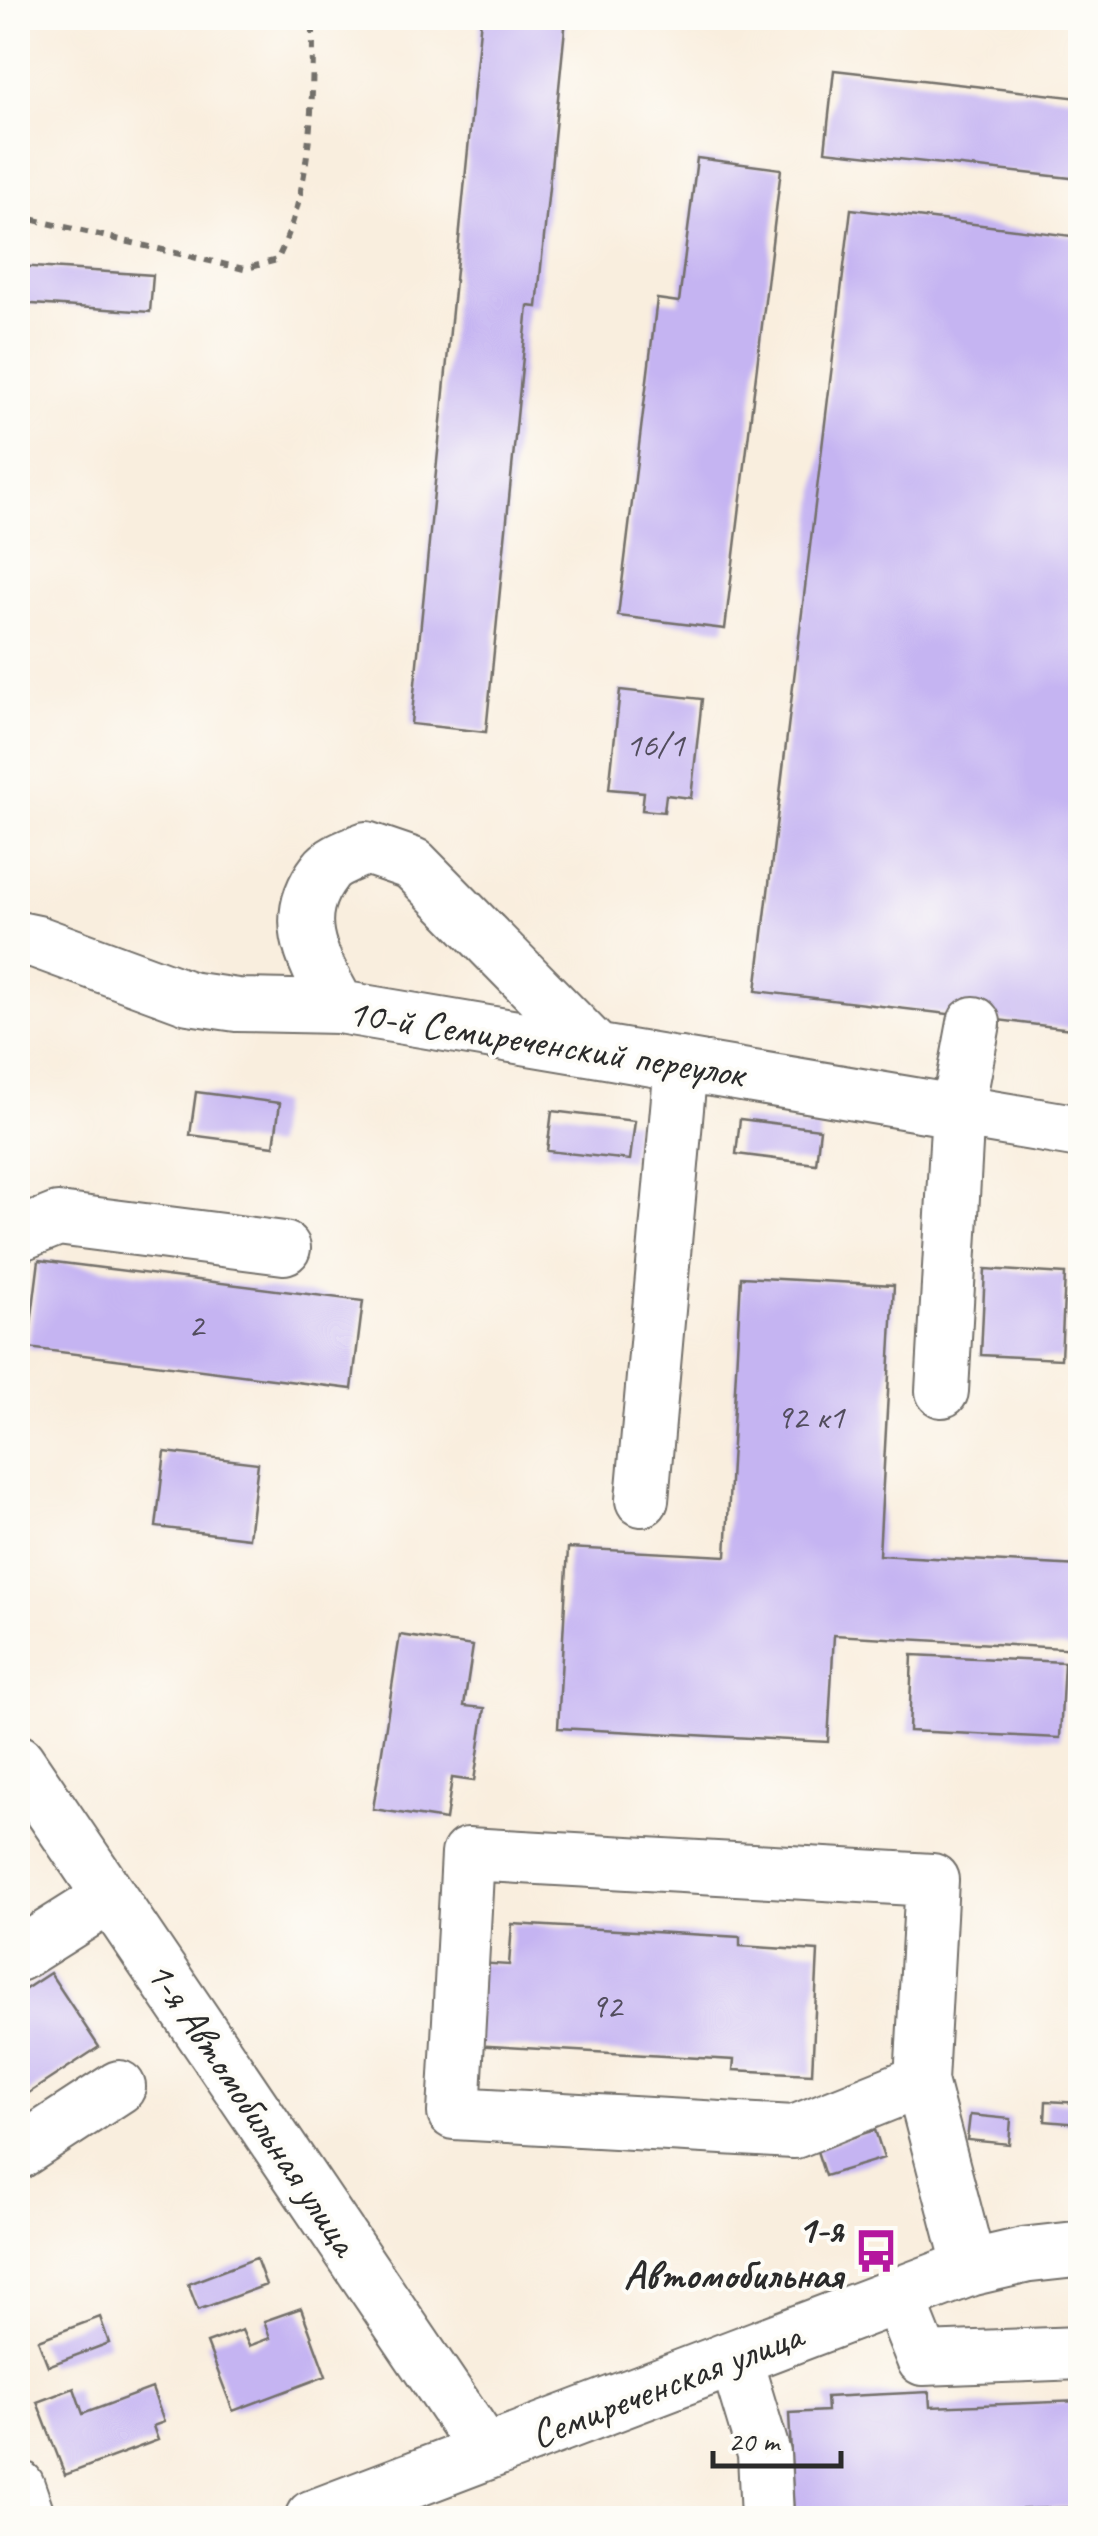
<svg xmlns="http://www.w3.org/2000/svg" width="1098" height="2536" viewBox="0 0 1098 2536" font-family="Caveat,sans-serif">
	<rect width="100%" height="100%" fill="#fdfcf7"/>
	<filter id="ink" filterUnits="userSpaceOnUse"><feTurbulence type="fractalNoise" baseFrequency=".01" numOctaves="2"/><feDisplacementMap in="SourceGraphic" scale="20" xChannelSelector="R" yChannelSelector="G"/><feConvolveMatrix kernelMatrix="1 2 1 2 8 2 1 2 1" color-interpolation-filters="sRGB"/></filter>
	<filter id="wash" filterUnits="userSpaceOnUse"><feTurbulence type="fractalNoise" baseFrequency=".0048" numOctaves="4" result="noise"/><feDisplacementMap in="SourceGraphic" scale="40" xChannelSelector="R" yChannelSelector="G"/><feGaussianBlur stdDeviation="2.25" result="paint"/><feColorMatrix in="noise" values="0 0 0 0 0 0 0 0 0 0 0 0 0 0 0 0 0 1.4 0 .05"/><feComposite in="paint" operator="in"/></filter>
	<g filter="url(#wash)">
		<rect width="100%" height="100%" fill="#f9eede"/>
		<g id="blocks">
			<!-- building -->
			<path fill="#c5b4f2" d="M481 18H566L537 307 528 306 486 732 411 724Z
				M834 70 1080 98V179L825 151Z
				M697 158 781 169 725 629 618 616 657 299 679 302Z
				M851 209 1080 237V1030L756 991Z
				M18 266 153 275 150 312 18 303Z
				M620 690 702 699 691 798 666 795 664 812 642 810 644 792 609 789Z
				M196 1092 280 1103 274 1146 190 1135Z
				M552 1111 635 1121 630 1160 547 1151Z
				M740 1119 820 1129 816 1164 736 1154Z
				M39 1260 363 1301 352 1389 28 1348Z
				M985 1269 1065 1274 1061 1359 981 1355Z
				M741 1277 894 1285 879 1555 1080 1566V1649L834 1635 828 1742 558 1728 568 1548 726 1556Z
				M165 1452 258 1463 249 1538 156 1527Z
				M400 1635 473 1646 464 1706 485 1708 474 1781 452 1778 446 1820 373 1809Z
				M912 1655 1064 1662 1060 1738 909 1731Z
				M512 1924 740 1937V1946L818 1951 812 2074 733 2070 734 2060 472 2045 477 1963 509 1965Z
				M50 1973 99 2047 18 2100V1994Z
				M1046 2101 1080 2103V2124L1045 2121Z
				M970 2115 1011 2119 1009 2144 967 2140Z
				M875 2130 884 2158 825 2176 816 2148Z
				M256 2258 266 2285 198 2310 188 2284Z
				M301 2308 326 2376 233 2411 207 2343 242 2330 249 2346 270 2338 264 2321Z
				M100 2317 109 2343 48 2366 38 2340Z
				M74 2388 83 2414 152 2388 164 2422 153 2426 158 2440 65 2475 37 2402Z
				M929 2392 930 2407 1080 2401V2507L794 2518 789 2413 827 2411 826 2397Z"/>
		</g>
	</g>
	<g filter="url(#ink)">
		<use href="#blocks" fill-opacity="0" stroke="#736f6a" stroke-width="2.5"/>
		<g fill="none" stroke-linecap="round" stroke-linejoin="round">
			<!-- minor casing -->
			<g stroke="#736f6a" stroke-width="56">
				<path id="minor" d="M18 938 37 942 189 998 237 1005 339 1007 1080 1132
					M339 1007C314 961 287 920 325 871 333 860 354 854 366 848L413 864 595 1049
					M18 1235 58 1219 284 1248
					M942 1391 958 1109 974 1023
					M642 1500 681 1064
					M18 1761 487 2453
					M18 1955 110 1897
					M921 2081 794 2132 454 2113 468 1854 932 1880 921 2081 970 2268
					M18 2153 119 2087
					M897 2294 923 2359 1080 2353
					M735 2358 764 2454 767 2518
					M18 2486 29 2518"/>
			</g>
			<!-- major casing -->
			<g stroke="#736f6a" stroke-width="59">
				<path id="major" d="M313 2518 970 2268 1026 2255 1080 2249"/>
			</g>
			<!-- path -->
			<path stroke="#736f6a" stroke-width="6" stroke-dasharray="8 8" stroke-linecap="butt" d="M18 216 244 269 277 260C313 190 313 95 313 18"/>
			<!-- minor -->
			<use href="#minor" stroke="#fff" stroke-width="52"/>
			<!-- major -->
			<use href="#major" stroke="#fff" stroke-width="55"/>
		</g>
	</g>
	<!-- icons -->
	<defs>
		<g id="bus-bare" transform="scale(3.45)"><path d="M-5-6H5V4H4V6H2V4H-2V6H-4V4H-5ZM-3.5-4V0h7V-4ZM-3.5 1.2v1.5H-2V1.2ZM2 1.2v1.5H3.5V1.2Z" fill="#b5179e" stroke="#fdfcf7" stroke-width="2.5" paint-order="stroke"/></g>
	</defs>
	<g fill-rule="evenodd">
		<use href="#bus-bare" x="876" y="2251"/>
	</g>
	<g text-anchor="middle" stroke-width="8" stroke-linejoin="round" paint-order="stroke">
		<!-- number labels -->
		<g font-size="35" fill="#524d5d">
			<text x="655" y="756">16/1</text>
			<text x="196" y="1336">2</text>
			<text x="810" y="1428">92 к1</text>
			<text x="606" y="2017">92</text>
		</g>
		<!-- street labels -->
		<g font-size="40" fill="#2b2b2b" stroke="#fdfcf7">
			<text transform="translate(546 1042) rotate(9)" y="14">10-й Семиреченский переулок</text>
			<text transform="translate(253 2107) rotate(56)" y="14">1-я Автомобильная улица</text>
			<text transform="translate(666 2384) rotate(-21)" y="14">Семиреченская улица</text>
		</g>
		<!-- poi labels -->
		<g font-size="40" font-weight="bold" fill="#2b2b2b" stroke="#fdfcf7" text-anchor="end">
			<text x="843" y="2242">1-я<tspan x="843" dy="46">Автомобильная</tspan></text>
		</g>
	</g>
	<!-- margin -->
	<rect width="1098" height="2536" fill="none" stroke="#fdfcf7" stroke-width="60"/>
	<!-- scale -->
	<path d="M713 2451v15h128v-15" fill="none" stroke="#2b2b2b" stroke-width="5"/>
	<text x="728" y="2451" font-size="30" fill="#2b2b2b" stroke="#fdfcf7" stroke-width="8" paint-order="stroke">20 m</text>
</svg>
